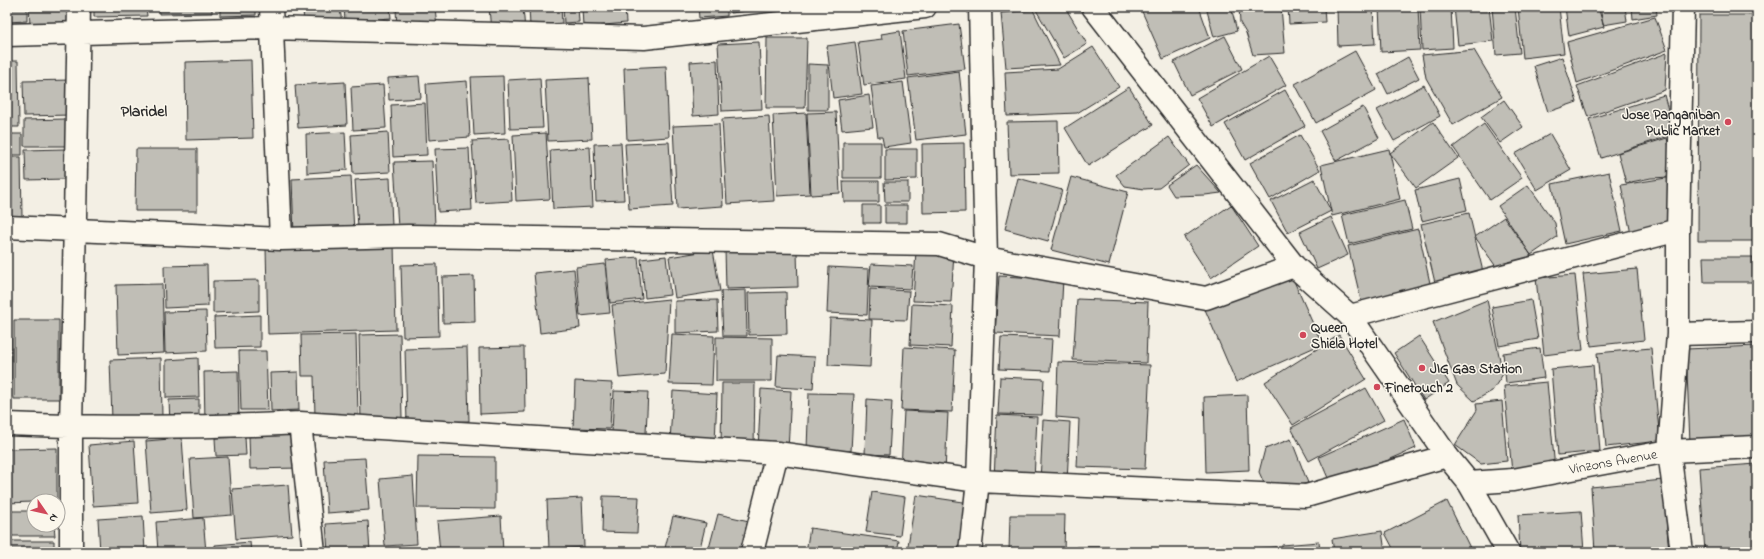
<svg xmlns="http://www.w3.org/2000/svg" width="1764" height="559" viewBox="0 0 1764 559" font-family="'Indie Flower',sans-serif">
	<rect width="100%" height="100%" fill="#f3efe4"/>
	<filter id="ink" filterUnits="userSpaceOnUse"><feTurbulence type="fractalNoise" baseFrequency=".025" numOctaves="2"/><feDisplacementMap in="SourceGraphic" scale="8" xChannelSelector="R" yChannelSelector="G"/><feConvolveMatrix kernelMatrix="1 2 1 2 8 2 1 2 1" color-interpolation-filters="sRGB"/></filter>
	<g filter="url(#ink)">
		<!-- building -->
		<path fill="#c0beb6" stroke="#2b2b2b" d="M7 7H27V21L7 22Z
			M29 7H71L72 22 30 25Z
			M94 7H146L147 16 94 17Z
			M159 7H212V13L159 14Z
			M220 7H256V15L220 16Z
			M303 7H340L342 25 304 28Z
			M344 7H390L391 18 345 21Z
			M396 7H435L437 28 397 31Z
			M489 7H523L525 30 491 32Z
			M529 7H561L562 23 530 26Z
			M563 7H578L579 22 564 23Z
			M582 7H625L626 23 583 27Z
			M698 7H727V16L699 18Z
			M730 7H758V10L730 13Z
			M1041 7H1065L1087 44 1064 58 1036 10Z
			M1140 7H1199L1210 38 1163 59Z
			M1206 7H1231L1237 31 1214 37Z
			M1239 7H1281L1285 53 1253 55 1246 33 1240 23Z
			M1288 7H1324L1325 22 1289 24Z
			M1337 7H1373L1375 44 1338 46Z
			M1379 7H1418L1420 50 1381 52Z
			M1420 7H1451L1453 48 1422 50Z
			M1454 7H1489L1493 41 1458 45Z
			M1492 7H1515L1520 53 1496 55Z
			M1518 7H1559L1564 53 1523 58Z
			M1565 7H1598L1604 27 1569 36Z
			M1600 7H1625L1627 21 1603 25Z
			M1632 7H1656L1657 15 1633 19Z
			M1033 10 1060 65 1006 68 1001 13Z
			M1699 15H1757V228H1755V241H1698Z
			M1655 17 1667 50 1577 83 1567 42Z
			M959 24 965 69 908 76 903 31Z
			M900 31 906 79 864 85 858 42 882 39 881 34Z
			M1225 36 1242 69 1190 95 1174 62Z
			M767 38H807L805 108H766Z
			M759 42 762 109 722 111 718 44Z
			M855 42 862 94 833 98 827 46Z
			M1093 47 1119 87 1077 113 1007 116 1005 72 1058 69Z
			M1474 50 1502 97 1453 125 1426 78 1422 55Z
			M1355 51 1376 90 1316 123 1295 84Z
			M1667 53 1665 90 1588 117 1577 86Z
			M1269 56 1286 85 1213 127 1197 98Z
			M1408 57 1419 78 1388 94 1378 74Z
			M1562 57 1577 102 1548 112 1534 66Z
			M251 60 253 138 186 140 185 62Z
			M717 60 719 114 693 116 690 62Z
			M7 61H18L19 127H7Z
			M808 64 828 65V110H808Z
			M666 66 669 137 627 140 624 68Z
			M959 71 966 134 916 140 908 78Z
			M419 76 421 98 389 100 388 78Z
			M503 76 505 133 474 135 471 77Z
			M540 78 543 128 510 129 508 80Z
			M589 78 592 139 548 141 545 80Z
			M71 80V115L24 116 23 81Z
			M467 81 470 137 429 140 426 84Z
			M345 82 347 125 298 128 295 85Z
			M903 82 911 143 884 147 882 137H878L871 86Z
			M383 85 386 128 353 130 351 87Z
			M1424 85 1440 116 1394 141 1377 110Z
			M1129 87 1153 125 1088 166 1065 128Z
			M1285 90 1305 126 1245 160 1225 124Z
			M869 95 873 127 842 130 838 100Z
			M1664 95 1668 110 1669 136 1601 158 1589 119Z
			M1504 100 1523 127 1500 143 1481 117Z
			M425 103 427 155 393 157 391 105Z
			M1363 107 1379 138 1336 161 1320 131Z
			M836 112 840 193 811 195 807 113Z
			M806 113 810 194 777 196 773 115Z
			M769 116 774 201 727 204 722 119Z
			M66 119 67 146H24V120Z
			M1058 121 1059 173 1009 174 1007 122Z
			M1433 122 1458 158 1416 188 1390 153Z
			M719 124 723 206 677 209 673 126Z
			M1484 124 1522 178 1490 200 1453 147Z
			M345 132 347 170 307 173 306 134Z
			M388 132 390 172 353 174 351 135Z
			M546 133 550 199 516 201 513 135Z
			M7 134H22V155H7Z
			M1550 134 1571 170 1537 190 1515 154Z
			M1300 135 1320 170 1270 199 1250 163Z
			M1169 137 1189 165 1159 188 1144 189 1125 186 1116 175Z
			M1667 138 1673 167 1670 177 1651 178 1626 183 1618 153Z
			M509 139 512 201 476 203 472 141Z
			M669 142 673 206 629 209 625 144Z
			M843 142H881V178H843Z
			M621 143 624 200 596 201 594 144Z
			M964 143 965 212 923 213 922 144Z
			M590 147 593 207 553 209 550 150Z
			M469 148 472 210 438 212 435 149Z
			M64 149 65 179 26 180 25 150Z
			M136 149H197V211H135Z
			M885 149H917V179L885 180Z
			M1389 149 1400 199 1332 216 1321 165Z
			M7 157H21L22 218H7Z
			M432 161 435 225 398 228 394 162Z
			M1196 165 1221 193 1205 195 1174 196 1167 185Z
			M1609 172 1622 231 1565 244 1552 184Z
			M351 176 354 232 294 235 292 179Z
			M1071 177 1128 192 1109 265 1051 250Z
			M1673 177 1669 208 1664 233 1632 239 1621 185Z
			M390 178 392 226 358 228 355 180Z
			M1018 178 1062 190 1048 241 1005 229Z
			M1314 179 1331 211 1288 233 1271 201Z
			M1460 179 1467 210 1422 221 1415 190Z
			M843 181H879V202H844Z
			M884 182H908V202H885Z
			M1528 185 1555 223 1557 237 1531 255 1498 206Z
			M1405 200 1412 229 1349 244 1342 215Z
			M863 205H880V223H863Z
			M885 205H907V223H885Z
			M1231 205 1258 246 1211 278 1184 237Z
			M1469 213 1485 280 1437 291 1421 224Z
			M1331 217 1348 255 1317 269 1300 232Z
			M1504 217 1531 255 1502 275 1475 237Z
			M1418 229 1432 292 1363 309 1348 246Z
			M394 244 396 330 268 334 266 248Z
			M786 248V253L797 252 798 287 726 289 725 249Z
			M713 250 720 291 675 298 669 257Z
			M916 250 954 252 951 302 913 301Z
			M666 256 670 295 645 298 641 259Z
			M638 257 642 299 610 303 606 260Z
			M1703 257H1753V282H1704Z
			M437 264 439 336 403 337 401 265Z
			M605 264 610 313 580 316 576 267Z
			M871 264 913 266 911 289 869 287Z
			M207 265 208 306 165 308 164 266Z
			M829 267 869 269 867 315 827 313Z
			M574 269 580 328 540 333 534 273Z
			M1637 269 1644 340 1591 346 1583 274Z
			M1289 270 1322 344 1236 382 1204 307Z
			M1575 275 1583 350 1544 355 1536 278Z
			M474 276 475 322 443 323 442 277Z
			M999 276 1063 279 1060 336 995 333Z
			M259 280V311L213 313V281Z
			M162 284 164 353 118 355 116 285Z
			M870 289 909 291 907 320 869 319Z
			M746 290 747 336H723L721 291Z
			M786 292 787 334 749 335 748 293Z
			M669 299 665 374 619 378 612 305Z
			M1077 299 1148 302 1146 363 1073 360Z
			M717 300 718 331 675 333V301Z
			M1487 300 1503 374 1492 391 1474 401 1457 385 1433 322Z
			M1531 300 1538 339 1499 346 1492 307Z
			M912 304 953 306 951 347 910 345Z
			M206 311 207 351 165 353 164 312Z
			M260 315V347L215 348 214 317Z
			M830 318 872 320 870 367 828 365Z
			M14 320H59V399H14Z
			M356 334 358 415 315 417 314 376H302L301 335Z
			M400 334 402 418 361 420 359 335Z
			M672 334 714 336 712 385 669 384Z
			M1339 335 1366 379 1293 425 1265 382Z
			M1419 336 1449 383 1424 400 1394 353Z
			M7 337H11V418H7Z
			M716 337 772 338V381H716Z
			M1001 337 1052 339 1050 371 999 369Z
			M1757 346V440L1690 443 1686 349Z
			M467 347 469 421 407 423 405 349Z
			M524 347 525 412 480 414 479 348Z
			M904 347 955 350 952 412 901 410Z
			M1540 348 1544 378 1506 383 1503 353Z
			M1651 348 1660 441 1606 447 1597 353Z
			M239 351H266L268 410H241Z
			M778 355 815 357 813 389 776 387Z
			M161 358 162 418 112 420 110 360Z
			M198 358 199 397 166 398V360Z
			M1058 362 1150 365 1145 469 1077 467 1079 419 1056 417Z
			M1593 365 1600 451 1558 455 1551 369Z
			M238 371 239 421 205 422 204 372Z
			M298 372 299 410 271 411 270 373Z
			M1000 377 1044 379 1042 415 998 414Z
			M575 381 612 383 610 429 573 428Z
			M1547 382 1555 469 1512 473 1504 386Z
			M722 383H755L754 447H721Z
			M1366 388 1384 420 1309 461 1291 428Z
			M761 389 791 391 788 451 758 449Z
			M614 391 648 392 646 433 612 432Z
			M673 391 717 394 715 444 670 441Z
			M809 393 854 394 851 451 807 449Z
			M1247 395 1249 470 1206 472 1204 397Z
			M199 399V423L170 424 169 400Z
			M867 399 892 401 889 455 865 454Z
			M1502 401 1507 461 1481 464 1455 445 1477 410 1476 404Z
			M904 411 948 413 945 471 901 469Z
			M997 415 1037 417 1034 480 994 479Z
			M1404 419 1416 448 1331 485 1319 457Z
			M1043 420 1070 422 1067 482H1040Z
			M298 434 299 468 250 469 249 435Z
			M245 437 246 455 216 456 215 438Z
			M182 438 187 510 151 513 146 441Z
			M1291 439 1308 483 1268 492 1259 472 1265 449Z
			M134 441 138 503 93 506 89 445Z
			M57 448V501L7 503V449Z
			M418 456 495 457V509L417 508Z
			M228 457 232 515 194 518 190 459Z
			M365 458 369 510 327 513 324 460Z
			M1757 464V552H1705L1699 468Z
			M413 476 417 544 385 546 380 479Z
			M1663 480 1669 552H1595L1591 487Z
			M288 485 292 535 236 539 232 489Z
			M872 492 905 497 900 536 866 532Z
			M916 495 970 503 963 552H907Z
			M603 496 639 497 637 533 602 532Z
			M582 498 584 547 549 549 547 500Z
			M1447 501 1472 552H1395L1385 533Z
			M7 511H34V525H54L55 536H7Z
			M1581 511 1584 552H1520L1518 515Z
			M718 514 749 521 742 552H708Z
			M1010 515H1065L1064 552H1009Z
			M143 516 145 552H100L98 519Z
			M501 516 503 552H440L437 521Z
			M673 516 706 523 699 552H664Z
			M203 518 206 552H158L156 522Z
			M368 521 370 552H328L326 524Z
			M810 528 899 541 897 552H806Z
			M1382 531 1385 552H1334L1332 539Z
			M9 541H54V552H9Z
			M250 542 251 552H215V545Z
			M1319 542 1320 552H1282V545Z
			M1077 547H1116V552H1077Z
			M1276 547 1277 552H1236V550Z"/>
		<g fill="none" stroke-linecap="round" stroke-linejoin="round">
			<!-- street casing -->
			<g stroke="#2b2b2b" stroke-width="25">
				<path id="street" d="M271 7 281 239
					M7 35 271 28 644 38 925 7
					M7 227 281 239 408 236 939 244 986 258 1206 298 1294 266
					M1350 316 1678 230
					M1678 334 1757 332
					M300 423 314 552
					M7 424C105 428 202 428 300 423L777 453 978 481 1306 496 1447 456
					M1469 483 1513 480 1669 451 1757 447
					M71 552V427L79 7
					M752 552 777 453
					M970 552 978 481 986 258 980 7
					M1682 552 1669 451 1678 334V230L1683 7"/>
			</g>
			<!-- secondary casing -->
			<g stroke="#2b2b2b" stroke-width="25">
				<path id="secondary" d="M1093 7 1294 266 1350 316 1447 456 1469 483 1508 552"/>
			</g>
			<!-- street -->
			<use href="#street" stroke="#fbf7ec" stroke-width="22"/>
			<!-- secondary -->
			<use href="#secondary" stroke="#fbf7ec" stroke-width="22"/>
		</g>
	</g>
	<!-- markers -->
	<g fill="#d1495b" stroke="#fbf7ec" stroke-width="1.5">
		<circle cx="1728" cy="122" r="4"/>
		<circle cx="1303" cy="335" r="4"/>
		<circle cx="1422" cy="368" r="4"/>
		<circle cx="1377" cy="387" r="4"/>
	</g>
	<g text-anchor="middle" stroke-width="3" stroke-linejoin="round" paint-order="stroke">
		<!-- poi labels -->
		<g font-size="14" font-weight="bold" fill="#2b2b2b" stroke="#fbf7ec" text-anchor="start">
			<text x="1720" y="119" text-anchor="end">Jose Panganiban<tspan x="1720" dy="16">Public Market</tspan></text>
			<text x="1311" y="332">Queen<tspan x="1311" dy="16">Shiela Hotel</tspan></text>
			<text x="1430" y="373">JIG Gas Station</text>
			<text x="1385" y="392">Finetouch 2</text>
		</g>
		<!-- street labels -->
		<g font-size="14" fill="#2b2b2b" stroke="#fbf7ec">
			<text transform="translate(1613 461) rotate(-10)" y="5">Vinzons Avenue</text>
		</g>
		<!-- quarter labels -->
		<g font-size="16" font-weight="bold" fill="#2b2b2b" stroke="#fbf7ec">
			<text x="144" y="116">Plaridel</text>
		</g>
	</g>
	<!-- margin -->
	<rect width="1764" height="559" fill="none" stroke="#fbf7ec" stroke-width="24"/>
	<rect x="12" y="12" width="1740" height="535" fill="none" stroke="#2b2b2b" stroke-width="1.5" filter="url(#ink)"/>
	<!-- north arrow -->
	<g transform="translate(46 513) rotate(124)"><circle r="19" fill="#fbf7ec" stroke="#a8a59f"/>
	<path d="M0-3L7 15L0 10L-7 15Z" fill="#d1495b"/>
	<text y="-6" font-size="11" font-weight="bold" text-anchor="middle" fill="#2b2b2b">N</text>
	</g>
</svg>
